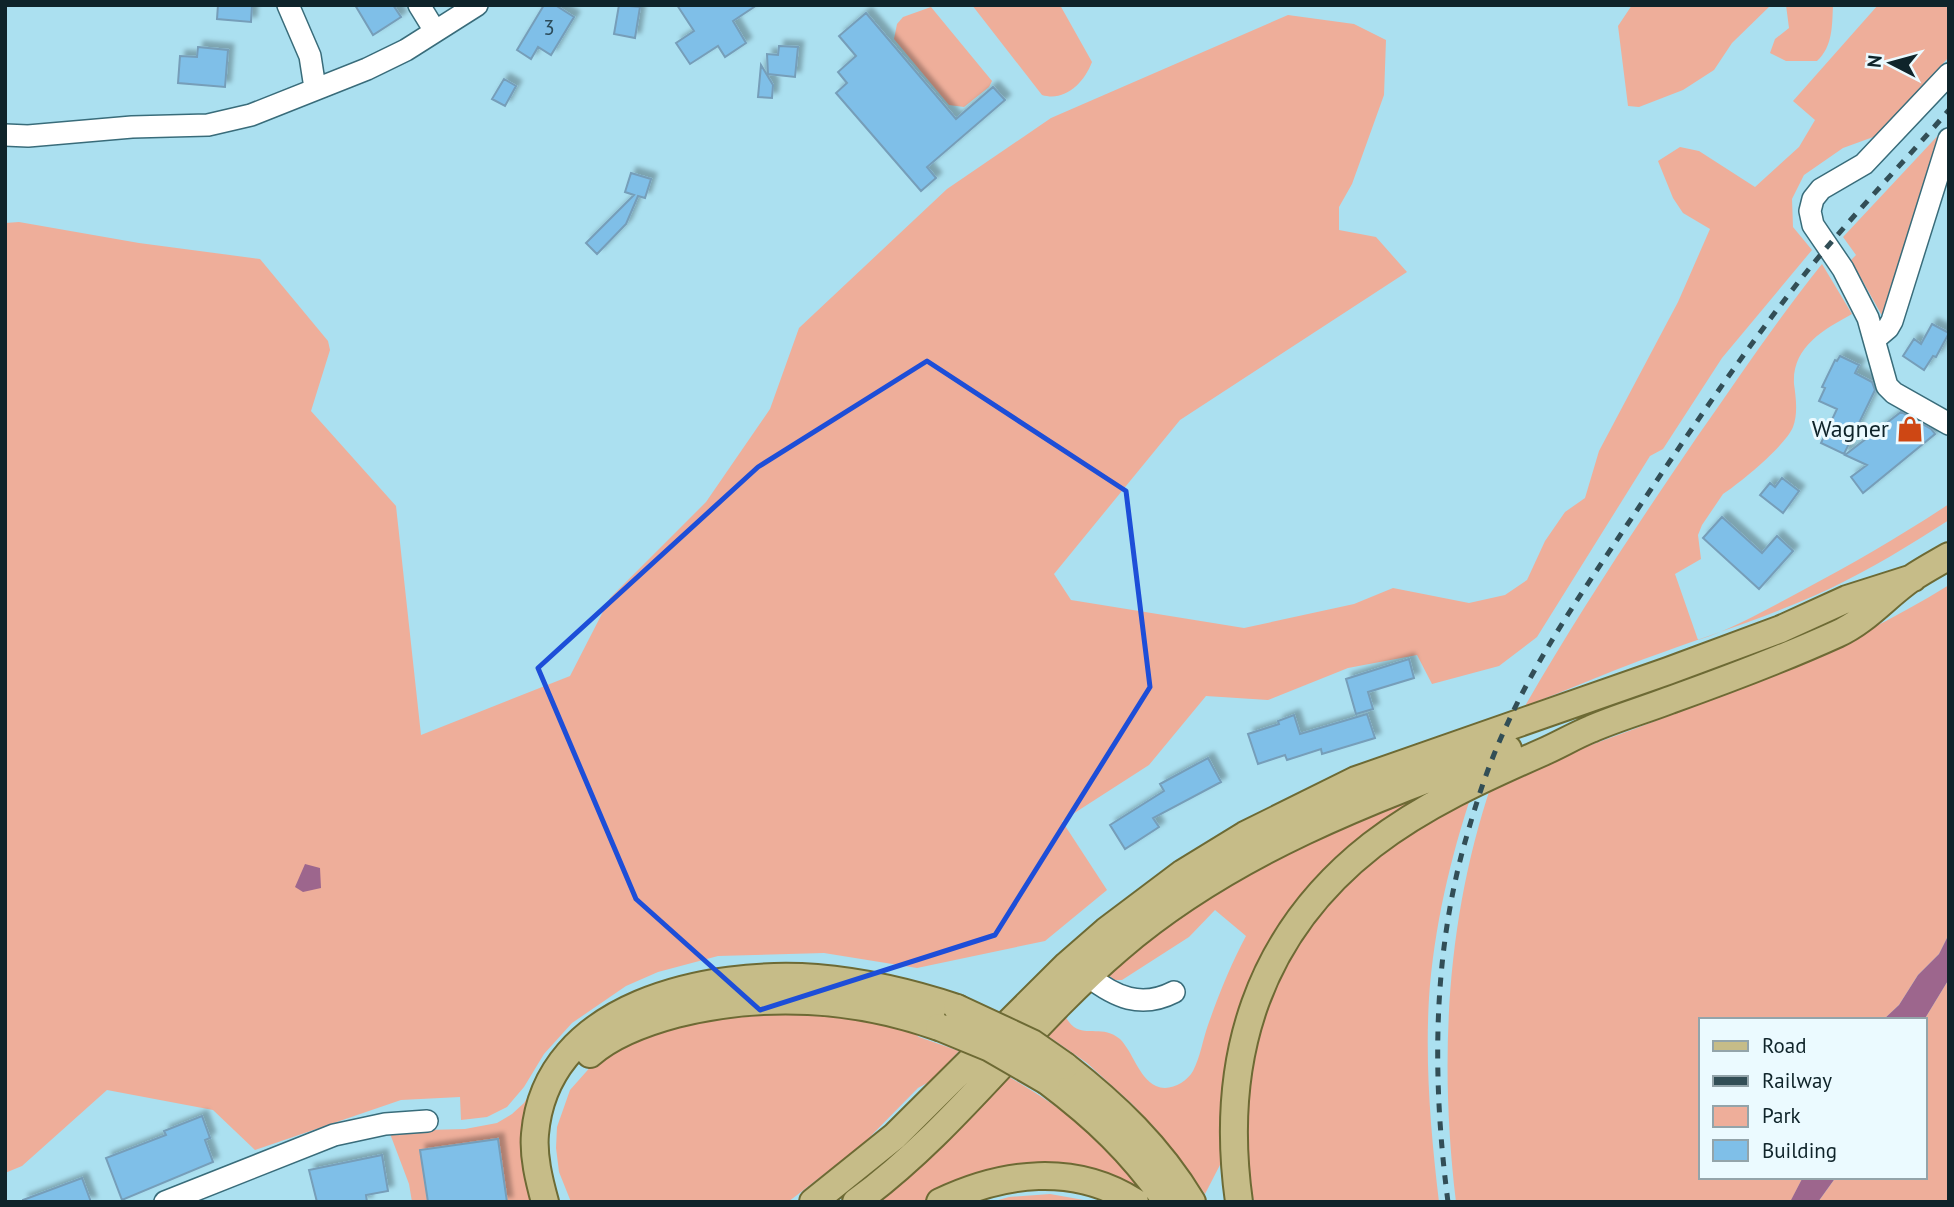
<svg xmlns="http://www.w3.org/2000/svg" width="1954" height="1207" viewBox="0 0 1954 1207" font-family="'PT Sans',sans-serif">
	<defs>
		<filter id="shadow"><feDropShadow dx="5.5" dy="-5.5" stdDeviation="2" flood-color="#0004"/></filter>
	</defs>
	<rect width="100%" height="100%" fill="#abe0f0"/>
	<!-- green -->
	<path fill="#eeae9a" d="M972 5H1060L1092 62C1084 83 1065 102 1042 95Z
		M1632 5H1771L1732 43 1714 70 1683 90 1639 107 1628 106 1618 26Z
		M1786 5H1833C1832 26 1833 46 1817 61H1786L1770 53 1775 39 1789 28Z
		M1878 5H1949V57L1876 136 1843 148 1804 175 1792 199 1793 227 1812 250 1722 358 1663 449 1650 456 1537 637 1499 666 1432 684 1417 655 1348 668 1268 700 1206 696 1149 765 1062 821 1107 890 1045 941 917 968 824 953 718 956 658 972 626 986 572 1023 544 1054 524 1087 507 1107 487 1117 461 1120 460 1097 401 1100 255 1150 213 1110 107 1090 22 1166 5 1173V223L19 222 139 243 260 259 328 341 330 350 311 411 396 506 421 735 570 676 610 598 706 502 770 409 799 328 947 189 1051 118 1288 15 1354 24 1386 40 1384 95 1352 184 1339 207V230L1376 237 1407 272 1180 420 1054 574 1071 600 1244 628 1354 604 1393 588 1469 603 1505 595 1527 580 1545 541 1565 512 1585 498 1599 451 1678 302 1710 229 1683 213 1673 198 1658 161 1680 147 1699 151 1755 187 1799 147 1815 120 1793 101Z
		M931 7 992 81 989 87 964 107 949 105 894 39 897 24 903 17Z
		M1944 129 1884 315 1881 314 1851 260 1856 255 1843 237Z
		M1822 264 1852 314C1823 330 1792 347 1794 384 1796 398 1798 414 1793 427 1785 446 1741 482 1723 494L1702 525 1698 535 1701 559 1675 574 1698 640C1735 628 1771 607 1805 589 1854 563 1902 535 1949 504V520C1910 545 1871 569 1829 589 1769 617 1706 636 1644 659 1604 674 1565 691 1525 706 1578 614 1637 525 1697 437 1738 379 1777 320 1822 264Z
		M1949 585V934L1939 954 1918 975 1899 1005 1883 1020H1700V1177H1803L1791 1201 1456 1202C1439 1061 1446 918 1492 783 1646 722 1807 673 1949 585Z
		M1467 774 1296 908 1221 1163 1205 1194 1156 1129 1131 1103 1087 1063 1048 1036 1049 1028 1064 1015C1067 1019 1070 1024 1074 1027 1087 1036 1103 1025 1120 1039 1133 1052 1138 1077 1156 1086 1169 1092 1186 1083 1193 1071 1200 1058 1203 1039 1208 1025 1219 994 1231 964 1246 936L1215 910 1189 937 1122 980H1114L1106 973 1195 904 1265 860Z
		M1472 793C1450 859 1434 928 1429 998 1425 1066 1431 1134 1439 1202H1255L1247 1186 1244 1081 1282 960 1369 857Z
		M1949 979V1202H1818L1836 1177H1924V1020Z
		M799 1010 906 1027 919 1037 959 1051 931 1081 918 1088 862 1145 788 1202H571L559 1172 556 1148 557 1127 570 1090 601 1055 688 1021Z
		M545 1068C519 1126 521 1141 534 1202H412L409 1184 389 1131 465 1129 497 1123 512 1114 524 1103Z
		M1004 1074C1053 1102 1118 1145 1144 1197L1108 1182 947 1190 921 1202H868Z
		M1050 1194 1095 1202H991L1009 1197Z"/>
	<!-- water -->
	<path fill="#9d668d" d="M305 864 320 868 321 888 303 892 295 887Z
		M1949 934V979L1924 1020H1883L1899 1005 1918 975 1939 954Z
		M1803 1177H1836L1818 1202H1790Z"/>
	<!-- building -->
	<path fill="#7fbfe8" stroke="#769eb9" stroke-width="2" filter="url(#shadow)" d="M218 5H252L251 22 217 19Z
		M355 5H393L401 17 373 35Z
		M544 5H555L574 17 551 55 538 47 531 59 517 50Z
		M619 5 640 7 635 38 614 34Z
		M677 5H757L733 21 746 43 725 57 718 46 690 64 676 43 694 31Z
		M866 13 956 119 993 87 1005 100 927 167 936 178 921 191 836 93 847 83 838 72 856 56 839 36Z
		M779 46 798 47 795 77 768 74 767 54 778 55Z
		M198 47 228 50 225 87 178 83 180 56 197 57Z
		M761 65 773 85 772 98 758 97Z
		M504 79 516 86 505 106 492 99Z
		M631 173 651 179 645 198 638 196 626 224 597 254 586 243 634 195 625 192Z
		M1932 324 1949 333 1936 357 1933 356 1924 370 1903 356 1914 339 1921 344Z
		M1840 356 1859 365 1855 373 1872 382 1875 390 1844 454 1821 443 1837 409 1819 401 1825 388 1822 387 1835 360 1837 361Z
		M1901 412 1931 429 1935 434 1863 493 1851 477 1867 465 1845 455Z
		M1782 478 1799 491 1783 513 1760 495 1770 483 1775 487Z
		M1722 517 1762 553 1777 536 1793 551 1759 589 1703 538Z
		M1409 659 1414 678 1368 692 1373 709 1356 714 1346 679Z
		M1367 714 1375 738 1322 754 1321 749 1287 760 1285 755 1258 764 1248 734 1279 724 1278 721 1294 715 1300 734Z
		M1208 758 1221 782 1153 818 1159 827 1125 849 1110 825 1164 791 1160 784Z
		M202 1116 210 1138 205 1140 213 1162 122 1200 106 1158 166 1135 164 1131Z
		M498 1139 507 1202H428L420 1150Z
		M382 1155 388 1191 366 1195 367 1202H317L309 1170Z
		M82 1178 91 1202H23V1200Z"/>
	<g fill="none" stroke-linecap="round" stroke-linejoin="round">
		<!-- minor casing -->
		<g stroke="#396c7a" stroke-width="24">
			<path id="minor" d="M288 5 310 56 315 88
				M419 5 435 31
				M1949 74 1864 164 1821 189 1813 199 1810 211 1813 225 1843 269 1868 318 1887 386 1894 393 1949 424
				M5 135 28 136 132 127 208 125 251 115 367 69 406 50 477 5
				M1875 339 1888 328 1892 321 1949 139
				M1088 976C1115 997 1141 1009 1174 992
				M165 1202 334 1135 385 1124 427 1121"/>
		</g>
		<!-- major casing -->
		<g stroke="#6d6a34" stroke-width="30">
			<path id="major" d="M590 1054C614 1033 646 1022 676 1014 764 992 854 997 939 1027
				M1065 1066C1115 1105 1159 1147 1192 1202
				M1047 1081C1096 1118 1131 1151 1167 1202
				M545 1202C539 1180 533 1156 535 1134 546 1003 710 970 817 978 864 982 912 993 957 1008
				M813 1202 895 1136 1067 965 1106 931 1183 873 1245 835 1356 780 1668 671 1781 629 1847 599 1913 578
				M856 1202C955 1130 1026 1027 1119 948 1232 851 1370 800 1508 749
				M940 1202C1003 1172 1074 1163 1135 1202
				M1239 1202C1219 1060 1257 935 1372 845 1424 805 1484 778 1543 752 1559 745 1574 736 1591 729 1616 718 1644 710 1670 700 1726 680 1782 659 1837 634 1866 621 1886 596 1912 578 1924 570 1937 563 1949 556"/>
		</g>
		<!-- minor -->
		<use href="#minor" stroke="#fff" stroke-width="21"/>
		<!-- major -->
		<use href="#major" stroke="#c6bc88" stroke-width="26"/>
		<!-- rail -->
		<path stroke="#324e56" stroke-width="5" stroke-dasharray="9 9" stroke-linecap="butt" d="M1448 1202C1432 1080 1432 954 1467 835 1477 800 1489 763 1505 729 1537 657 1583 591 1627 525 1680 446 1734 365 1793 289 1841 227 1897 170 1949 110"/>
		<!-- major-bridge casing -->
		<g stroke="#6d6a34" stroke-width="30" stroke-linecap="butt">
			<path id="major-bridge" d="M957 1008 1032 1043 1065 1066
				M939 1027 990 1048 1047 1081"/>
		</g>
		<!-- major-bridge -->
		<use href="#major-bridge" stroke="#c6bc88" stroke-width="26"/>
	</g>
	<!-- marked area -->
	<path fill="none" stroke="#1d4ed8" stroke-width="5" stroke-linejoin="round" d="M927 361 1126 491 1150 687 995 935 760 1010 636 899 538 668 758 467Z"/>
	<!-- icons -->
	<defs>
		<g id="shop-bare" transform="scale(2.1)"><path d="M-5-2.5h2.3a2.7 3.5 0 0 1 5.4 0H5L5.5 6h-11ZM-1.5-2.5h3a1.5 2.3 0 0 0-3 0Z" fill="#ce4714" stroke="#ebfaff" stroke-width="2.5" paint-order="stroke"/></g>
	</defs>
	<g fill-rule="evenodd">
		<use href="#shop-bare" x="1910" y="429"/>
	</g>
	<g text-anchor="middle" stroke-width="6" stroke-linejoin="round" paint-order="stroke">
		<!-- number labels -->
		<g font-size="21" fill="#2b4b5a">
			<text x="549" y="35">3</text>
		</g>
		<!-- poi labels -->
		<g font-size="24" fill="#0f242a" stroke="#ebfaff" text-anchor="end">
			<text x="1889" y="437">Wagner</text>
		</g>
	</g>
	<!-- border -->
	<rect width="1954" height="1207" fill="none" stroke="#0f242a" stroke-width="14"/>
	<!-- legend -->
	<rect x="1699" y="1018" width="228" height="161" fill="#ebfaff" stroke="#93a4aa" stroke-width="2"/>
	<rect x="1713" y="1041" width="35" height="10" fill="#c6bc88" stroke="#93a4aa" stroke-width="2"/>
	<text x="1762" y="1053" font-size="21" fill="#0f242a">Road</text>
	<rect x="1713" y="1076" width="35" height="10" fill="#324e56" stroke="#93a4aa" stroke-width="2"/>
	<text x="1762" y="1088" font-size="21" fill="#0f242a">Railway</text>
	<rect x="1713" y="1106" width="35" height="21" fill="#eeae9a" stroke="#93a4aa" stroke-width="2"/>
	<text x="1762" y="1123" font-size="21" fill="#0f242a">Park</text>
	<rect x="1713" y="1140" width="35" height="21" fill="#7fbfe8" stroke="#93a4aa" stroke-width="2"/>
	<text x="1762" y="1158" font-size="21" fill="#0f242a">Building</text>
	<!-- north arrow -->
	<g transform="translate(1891 63) rotate(276)" stroke="#ebfaff" stroke-width="5" paint-order="stroke">
	<path d="M0-5L12 26L0 18L-12 26Z" fill="#0f242a"/>
	<text y="-10" font-size="19" font-weight="bold" text-anchor="middle" fill="#0f242a">N</text>
	</g>
</svg>
